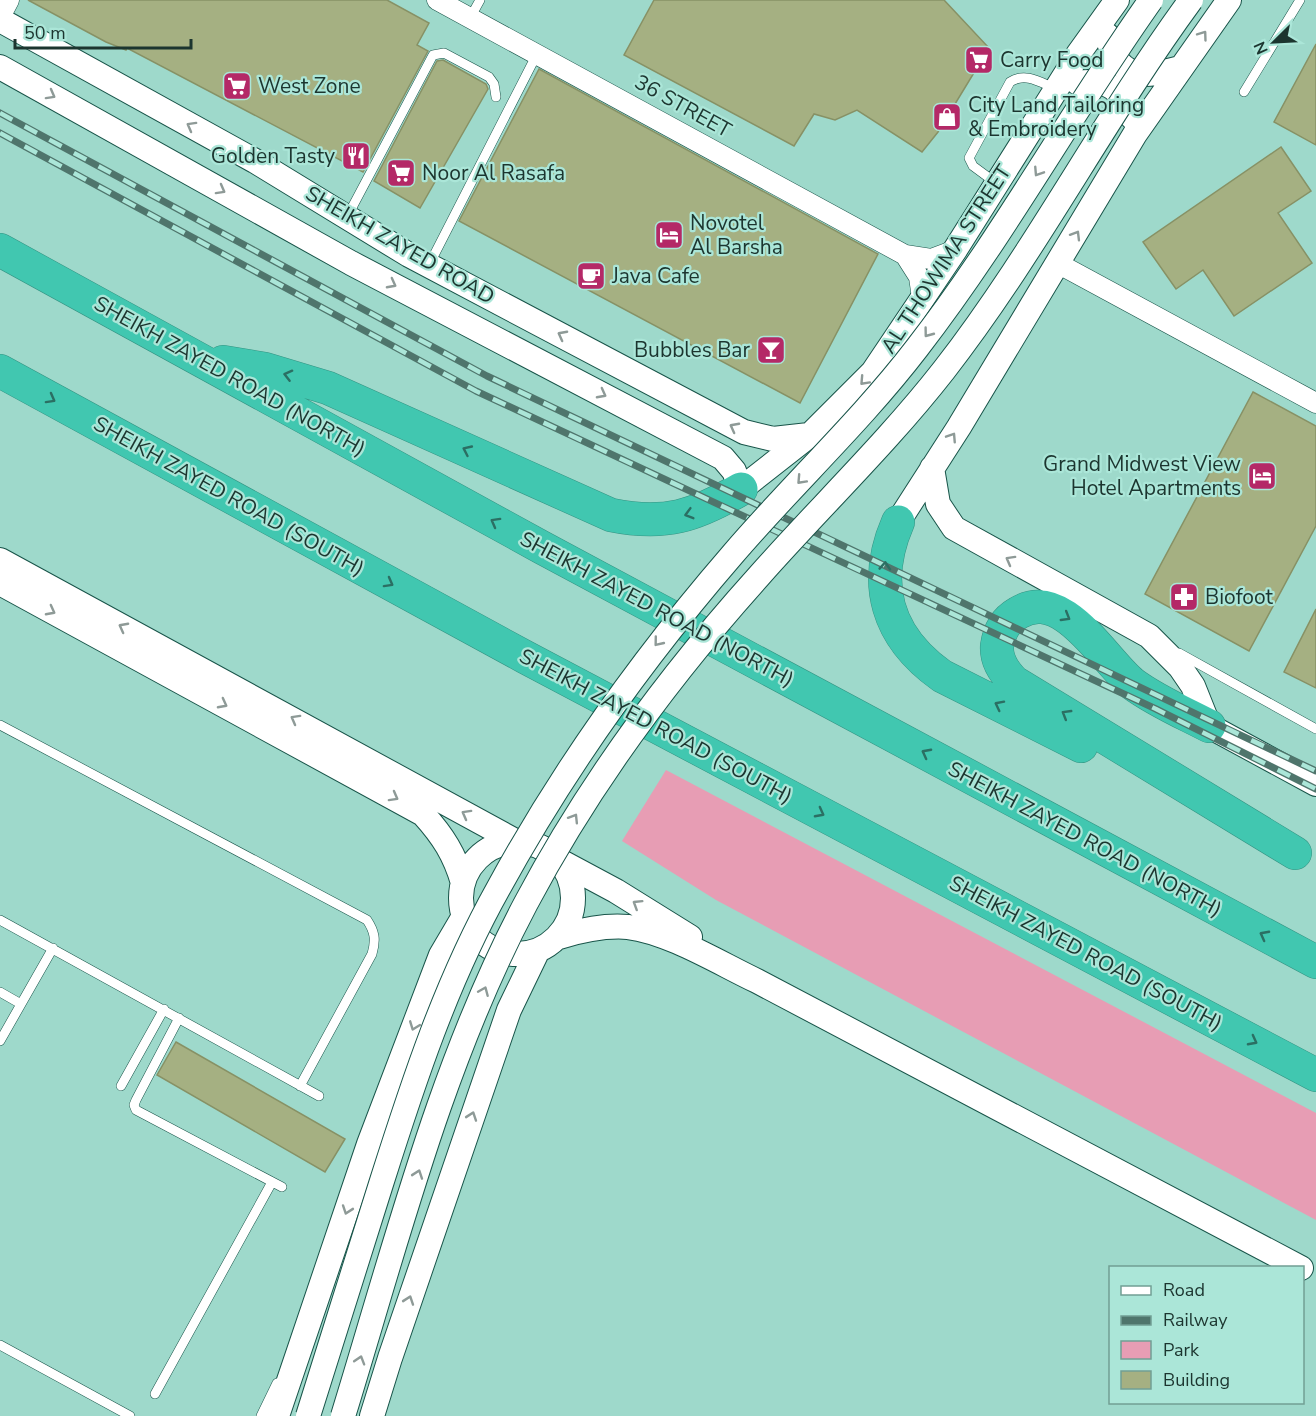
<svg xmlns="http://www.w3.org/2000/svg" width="1316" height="1416" viewBox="0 0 1316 1416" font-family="'Nunito Sans',sans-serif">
	<rect width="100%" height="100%" fill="#9ed9cb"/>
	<!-- green -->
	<path fill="#e79db4" d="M666 770 1316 1113V1220L716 900 622 841Z"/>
	<!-- building -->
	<path fill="#a5b082" stroke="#879165" stroke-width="1.5" d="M28 0H387L429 23 417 45 428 51 363 172 127 48 126 50 106 42Z
		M654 0H944L989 48 938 132 922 152 857 110 835 120 814 114 794 146 624 55Z
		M1316 44V145L1274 122Z
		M443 60 486 84 488 89 420 208 374 181 437 61Z
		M539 69 878 254 800 403 459 221Z
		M1281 147 1311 191 1278 213 1312 263 1234 316 1203 270 1176 289 1143 242Z
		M1253 392 1316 426V526L1249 651 1145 594Z
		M1316 609V688L1284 672Z
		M176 1042 345 1139 325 1172 157 1075Z"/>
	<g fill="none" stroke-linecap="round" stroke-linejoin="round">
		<!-- service casing -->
		<g stroke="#185449" stroke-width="10">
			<path id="service" d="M470 18 480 0
				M1244 92 1300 0
				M996 183 973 166 969 158 1010 82C1025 72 1040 82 1054 88
				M347 217 433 55 444 53 489 77 494 84 496 97
				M429 265 537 54
				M1179 653 1316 729
				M0 725 367 920C375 932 376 940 372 954L300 1086
				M0 920 319 1096
				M0 992 21 1004
				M179 1018 136 1100 134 1105 136 1110 282 1187
				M0 1041 53 948
				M121 1086 164 1009
				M0 1345 130 1416
				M155 1394 272 1182
				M261 1416 277 1383"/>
		</g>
		<!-- minor casing -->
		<g stroke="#185449" stroke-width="21">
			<path id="minor" d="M437 0 905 255 931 259 955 250
				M0 17 9 0
				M905 255 919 277 922 298
				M1059 264 1316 403"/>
		</g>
		<!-- tertiary casing -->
		<g stroke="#185449" stroke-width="26">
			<path id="tertiary" d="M0 20 255 161 409 255 744 432 773 439 809 435
				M1107 35C1117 80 1143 78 1180 68
				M0 67 351 263 723 458 734 471 741 489 811 434 873 372 955 250 1079 53 1117 0
				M1078 83C1107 78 1123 89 1132 117
				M932 468 938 504 954 528 1149 636 1180 667 1193 686 1209 726 1316 784
				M898 522 959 427 1135 134 1229 0
				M0 560 517 842
				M0 583 423 814C443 836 455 855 463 883
				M461 898a56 56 0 1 1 112 0a56 56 0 1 1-112 0Z
				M560 861 616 891 690 937
				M559 937C582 930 604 925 628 927 669 932 719 963 757 981L1301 1268
				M277 1416 369 1144 441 955 464 916
				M372 1416 390 1358 509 1010 537 952"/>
		</g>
		<!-- motorway casing -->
		<g stroke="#349483" stroke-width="34">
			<path id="motorway" d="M0 250 541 547 1316 962
				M223 362 265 369 328 388 611 515C665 526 695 516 741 489
				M0 371 525 657 1316 1075
				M898 522C871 584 887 637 942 676L1081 746
				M1209 726C1184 713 1156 701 1133 684 1104 661 1063 585 1018 613 1006 620 999 631 997 646 996 660 1004 672 1014 682L1295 853"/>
		</g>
		<!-- service -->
		<use href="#service" stroke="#fff" stroke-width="9"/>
		<!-- minor -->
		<use href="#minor" stroke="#fff" stroke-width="20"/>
		<!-- tertiary -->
		<use href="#tertiary" stroke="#fff" stroke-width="24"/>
		<!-- motorway -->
		<use href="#motorway" stroke="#41c7b0" stroke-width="33"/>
		<!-- rail casing -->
		<g stroke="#4f756c" stroke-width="7">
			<path id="rail" d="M0 113 487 376 1316 771
				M0 133 476 391 1156 709 1316 789"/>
		</g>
		<!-- rail -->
		<use href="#rail" stroke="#abe6d8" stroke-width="4.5" stroke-dasharray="14" stroke-linecap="butt"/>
		<!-- tertiary-bridge casing -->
		<g stroke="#185449" stroke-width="26" stroke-linecap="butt">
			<path id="tertiary-bridge" d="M308 1416C332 1339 357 1262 381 1184 413 1083 446 982 498 889 564 768 643 658 733 554 793 484 861 421 917 348 1003 237 1070 114 1151 0
				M343 1416C396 1244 441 1063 526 903 589 784 669 676 759 576 820 507 887 443 944 370 1035 253 1103 120 1191 0"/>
		</g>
		<!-- tertiary-bridge -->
		<use href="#tertiary-bridge" stroke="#fff" stroke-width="24"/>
	</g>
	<!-- one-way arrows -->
	<defs><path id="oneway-chevron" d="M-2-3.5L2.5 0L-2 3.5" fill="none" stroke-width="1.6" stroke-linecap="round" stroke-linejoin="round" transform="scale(1.5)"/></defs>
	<g stroke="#8e9a97">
		<use href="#oneway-chevron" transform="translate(1203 35) rotate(-54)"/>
		<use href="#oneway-chevron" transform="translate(51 95) rotate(29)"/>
		<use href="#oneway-chevron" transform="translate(191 126) rotate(-151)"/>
		<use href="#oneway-chevron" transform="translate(1038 172) rotate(123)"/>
		<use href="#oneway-chevron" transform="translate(221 190) rotate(29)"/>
		<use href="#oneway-chevron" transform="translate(1076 235) rotate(-59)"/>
		<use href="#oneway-chevron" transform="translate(392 284) rotate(28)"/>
		<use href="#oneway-chevron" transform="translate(928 333) rotate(127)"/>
		<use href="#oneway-chevron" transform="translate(562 335) rotate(-152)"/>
		<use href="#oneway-chevron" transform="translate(864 381) rotate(133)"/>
		<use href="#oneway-chevron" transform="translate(602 394) rotate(28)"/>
		<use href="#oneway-chevron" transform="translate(734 427) rotate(-152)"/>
		<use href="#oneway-chevron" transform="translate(952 437) rotate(-57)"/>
		<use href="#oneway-chevron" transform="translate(801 480) rotate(133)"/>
		<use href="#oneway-chevron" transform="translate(1010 560) rotate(-151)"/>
		<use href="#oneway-chevron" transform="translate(51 611) rotate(28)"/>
		<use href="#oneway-chevron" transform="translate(123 627) rotate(-152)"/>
		<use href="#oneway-chevron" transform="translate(658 642) rotate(129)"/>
		<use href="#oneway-chevron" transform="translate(223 704) rotate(28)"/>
		<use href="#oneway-chevron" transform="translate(295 719) rotate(-151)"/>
		<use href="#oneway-chevron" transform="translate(394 797) rotate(29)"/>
		<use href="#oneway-chevron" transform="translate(466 814) rotate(-151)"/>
		<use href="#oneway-chevron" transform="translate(574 818) rotate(-58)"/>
		<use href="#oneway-chevron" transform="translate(637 904) rotate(-148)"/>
		<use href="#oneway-chevron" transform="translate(484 991) rotate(-67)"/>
		<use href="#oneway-chevron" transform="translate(414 1026) rotate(111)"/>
		<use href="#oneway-chevron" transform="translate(472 1116) rotate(-71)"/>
		<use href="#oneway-chevron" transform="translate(418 1174) rotate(-71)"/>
		<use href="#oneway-chevron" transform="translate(347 1210) rotate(109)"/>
		<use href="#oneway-chevron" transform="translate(409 1300) rotate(-71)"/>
		<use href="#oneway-chevron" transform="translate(360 1360) rotate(-73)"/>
	</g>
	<g stroke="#2b6f63">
		<use href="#oneway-chevron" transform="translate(288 375) rotate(-166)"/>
		<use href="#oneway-chevron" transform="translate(51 399) rotate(29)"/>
		<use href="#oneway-chevron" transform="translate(467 450) rotate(-155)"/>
		<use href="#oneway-chevron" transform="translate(689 514) rotate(164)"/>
		<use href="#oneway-chevron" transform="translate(495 522) rotate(-151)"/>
		<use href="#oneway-chevron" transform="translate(885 566) rotate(-86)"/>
		<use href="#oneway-chevron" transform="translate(389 583) rotate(29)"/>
		<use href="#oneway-chevron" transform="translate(1066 617) rotate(31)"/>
		<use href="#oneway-chevron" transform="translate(999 705) rotate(-153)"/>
		<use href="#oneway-chevron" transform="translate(1066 714) rotate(-149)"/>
		<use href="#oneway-chevron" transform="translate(926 753) rotate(-152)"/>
		<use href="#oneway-chevron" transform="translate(820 813) rotate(28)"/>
		<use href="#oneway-chevron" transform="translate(1264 935) rotate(-152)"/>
		<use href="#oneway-chevron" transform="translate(1253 1041) rotate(28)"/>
	</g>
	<!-- icons -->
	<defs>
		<g id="supermarket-square" transform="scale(1.5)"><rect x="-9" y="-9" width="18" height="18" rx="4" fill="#b42967" stroke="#abe6d8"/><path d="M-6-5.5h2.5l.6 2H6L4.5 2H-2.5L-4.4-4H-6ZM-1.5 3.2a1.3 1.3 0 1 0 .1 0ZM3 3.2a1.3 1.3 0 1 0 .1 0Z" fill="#fff"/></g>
		<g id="shop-square" transform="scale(1.5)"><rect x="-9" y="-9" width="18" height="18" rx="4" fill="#b42967" stroke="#abe6d8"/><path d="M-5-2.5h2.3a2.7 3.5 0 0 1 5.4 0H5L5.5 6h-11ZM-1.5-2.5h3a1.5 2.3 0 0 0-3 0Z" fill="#fff"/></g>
		<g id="restaurant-square" transform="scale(1.5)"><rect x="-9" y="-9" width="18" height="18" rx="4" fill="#b42967" stroke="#abe6d8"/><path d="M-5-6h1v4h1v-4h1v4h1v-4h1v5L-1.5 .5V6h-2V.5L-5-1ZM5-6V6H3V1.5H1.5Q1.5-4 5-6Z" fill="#fff"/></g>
		<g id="hotel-square" transform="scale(1.5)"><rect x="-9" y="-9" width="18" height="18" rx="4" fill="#b42967" stroke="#abe6d8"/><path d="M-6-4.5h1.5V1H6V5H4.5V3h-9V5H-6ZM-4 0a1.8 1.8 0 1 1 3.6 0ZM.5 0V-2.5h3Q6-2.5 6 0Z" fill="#fff"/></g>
		<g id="cafe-square" transform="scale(1.5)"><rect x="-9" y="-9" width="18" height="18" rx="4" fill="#b42967" stroke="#abe6d8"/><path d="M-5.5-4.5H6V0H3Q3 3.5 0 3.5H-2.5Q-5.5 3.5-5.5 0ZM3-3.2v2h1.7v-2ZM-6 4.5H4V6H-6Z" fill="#fff"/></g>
		<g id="bar-square" transform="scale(1.5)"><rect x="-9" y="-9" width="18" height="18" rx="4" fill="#b42967" stroke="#abe6d8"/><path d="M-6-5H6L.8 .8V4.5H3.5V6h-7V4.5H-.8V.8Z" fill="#fff"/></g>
		<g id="pharmacy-square" transform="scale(1.5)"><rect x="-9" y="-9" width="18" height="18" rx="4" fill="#b42967" stroke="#abe6d8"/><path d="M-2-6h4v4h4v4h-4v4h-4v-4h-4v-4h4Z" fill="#fff"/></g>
	</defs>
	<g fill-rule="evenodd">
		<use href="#supermarket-square" x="979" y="60"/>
		<use href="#supermarket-square" x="237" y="86"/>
		<use href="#shop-square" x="947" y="117"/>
		<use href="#restaurant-square" x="356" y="156"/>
		<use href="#supermarket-square" x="401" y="173"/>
		<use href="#hotel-square" x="669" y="235"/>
		<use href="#cafe-square" x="591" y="276"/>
		<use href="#bar-square" x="771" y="350"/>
		<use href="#hotel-square" x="1262" y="476"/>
		<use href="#pharmacy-square" x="1184" y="597"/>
	</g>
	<g text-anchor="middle" stroke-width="4.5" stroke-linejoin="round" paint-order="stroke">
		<!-- poi labels -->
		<g font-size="21" fill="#1c352f" stroke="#abe6d8" text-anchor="start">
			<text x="1000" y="67">Carry Food</text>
			<text x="258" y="93">West Zone</text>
			<text x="968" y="112">City Land Tailoring<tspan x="968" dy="24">&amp; Embroidery</tspan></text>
			<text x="335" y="163" text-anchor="end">Golden Tasty</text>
			<text x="422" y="180">Noor Al Rasafa</text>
			<text x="690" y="230">Novotel<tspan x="690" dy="24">Al Barsha</tspan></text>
			<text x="612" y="283">Java Cafe</text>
			<text x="750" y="357" text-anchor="end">Bubbles Bar</text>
			<text x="1241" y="471" text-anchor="end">Grand Midwest View<tspan x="1241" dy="24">Hotel Apartments</tspan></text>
			<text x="1205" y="604">Biofoot</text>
		</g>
		<!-- street labels -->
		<g font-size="21" fill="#1c352f" stroke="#abe6d8">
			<text transform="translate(683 106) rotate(29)" y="7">36 STREET</text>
			<text transform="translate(400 245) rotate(30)" y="7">SHEIKH ZAYED ROAD</text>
			<text transform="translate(946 259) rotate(-57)" y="7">AL THOWIMA STREET</text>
			<text transform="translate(230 376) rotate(29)" y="7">SHEIKH ZAYED ROAD (NORTH)</text>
			<text transform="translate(229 496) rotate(29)" y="7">SHEIKH ZAYED ROAD (SOUTH)</text>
			<text transform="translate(657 609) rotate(28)" y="7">SHEIKH ZAYED ROAD (NORTH)</text>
			<text transform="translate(656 726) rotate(28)" y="7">SHEIKH ZAYED ROAD (SOUTH)</text>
			<text transform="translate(1085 839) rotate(28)" y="7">SHEIKH ZAYED ROAD (NORTH)</text>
			<text transform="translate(1086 953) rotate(28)" y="7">SHEIKH ZAYED ROAD (SOUTH)</text>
		</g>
	</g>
	<!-- legend -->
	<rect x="1109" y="1266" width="195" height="138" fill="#abe6d8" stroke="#729f94" stroke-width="1.5"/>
	<rect x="1121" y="1286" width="30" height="9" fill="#ffffff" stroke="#729f94" stroke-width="1.5"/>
	<text x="1163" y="1296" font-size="18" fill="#1c352f">Road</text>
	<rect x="1121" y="1316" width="30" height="9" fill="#4f756c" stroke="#729f94" stroke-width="1.5"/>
	<text x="1163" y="1326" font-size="18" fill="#1c352f">Railway</text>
	<rect x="1121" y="1341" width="30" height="18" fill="#e79db4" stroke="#729f94" stroke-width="1.5"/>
	<text x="1163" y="1356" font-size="18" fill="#1c352f">Park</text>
	<rect x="1121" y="1371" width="30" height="18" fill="#a5b082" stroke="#729f94" stroke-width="1.5"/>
	<text x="1163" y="1386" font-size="18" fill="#1c352f">Building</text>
	<!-- north arrow -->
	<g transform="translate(1274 42) rotate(246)" stroke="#abe6d8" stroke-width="4.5" paint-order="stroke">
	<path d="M0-4.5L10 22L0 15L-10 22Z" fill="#1c352f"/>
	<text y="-9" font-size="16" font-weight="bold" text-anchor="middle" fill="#1c352f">N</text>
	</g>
	<!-- scale -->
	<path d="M15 39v9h176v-9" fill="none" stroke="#1c352f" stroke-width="3"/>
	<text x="24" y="39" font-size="18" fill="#1c352f" stroke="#abe6d8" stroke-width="4.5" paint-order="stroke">50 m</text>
</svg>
